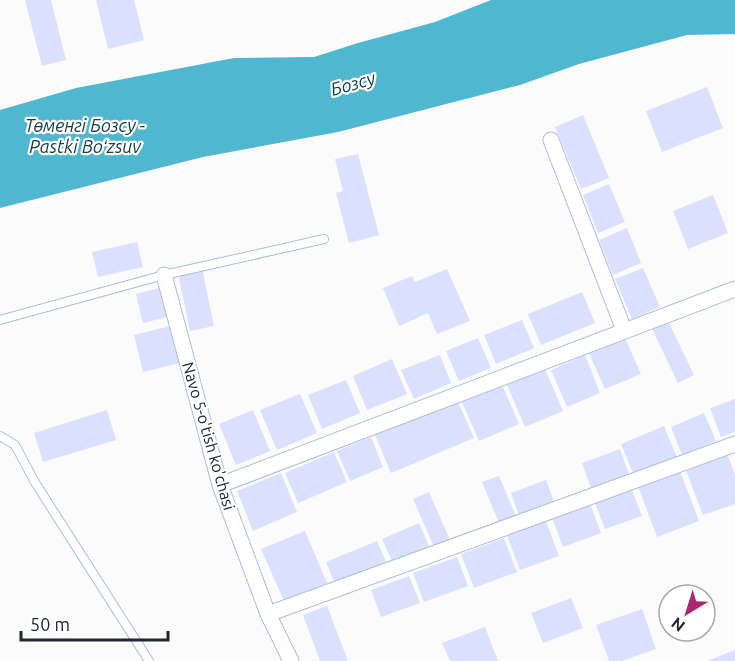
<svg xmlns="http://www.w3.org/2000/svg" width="735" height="661" viewBox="0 0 735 661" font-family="Ubuntu,sans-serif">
	<rect width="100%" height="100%" fill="#fbfbfb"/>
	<!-- water -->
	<path fill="#50b7d1" d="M491 0H735V34L687 35 579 64 520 85 338 132 203 157 0 208V110L76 88 234 58 314 57 358 43 435 22Z"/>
	<!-- building -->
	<path fill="#dae0fe" d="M25 0H51L66 60 42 66Z
		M96 0H134L144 40 108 49Z
		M707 87 723 128 662 152 646 111Z
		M583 115 609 178 581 189 555 127Z
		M358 154 379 235 349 243 336 193 343 191 335 159Z
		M609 184 625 222 598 233 583 195Z
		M713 195 728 233 688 249 673 211Z
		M627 228 641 263 613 275 599 240Z
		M137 242 143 267 98 277 92 252Z
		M202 268 214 326 190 331 178 273Z
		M643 268 660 307 632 319 615 279Z
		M447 269 470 321 437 334 428 313 399 326 383 288 412 276 415 282Z
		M159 288 167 317 143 323 136 294Z
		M582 292 595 323 541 345 528 314Z
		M522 320 534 348 496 364 484 335Z
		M668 321 694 375 678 383 652 329Z
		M170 326 180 363 143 372 134 335Z
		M478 338 491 368 459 381 446 351Z
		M625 338 641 374 605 389 589 353Z
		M440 355 451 383 414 399 401 370Z
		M585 355 600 393 567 407 551 370Z
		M392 359 407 394 367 410 353 376Z
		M545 369 563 411 525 427 507 385Z
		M346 380 360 413 322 429 308 395Z
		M502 385 519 424 479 441 462 402Z
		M300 394 317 433 277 450 260 410Z
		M735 399V432L721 437 710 408Z
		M457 400 474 438 391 473 375 435Z
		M107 410 116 440 43 462 34 433Z
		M253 410 270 451 236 465 219 424Z
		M704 413 716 441 682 455 671 427Z
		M664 426 678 460 635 478 621 444Z
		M371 437 383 467 350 481 337 451Z
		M620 449 630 477 592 491 582 463Z
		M334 452 347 482 298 503 285 473Z
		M727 453 735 475V504L703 515 685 468Z
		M680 471 699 521 657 537 638 486Z
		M281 473 297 512 253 531 237 491Z
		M499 476 516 516 499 523 482 482Z
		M546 480 554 502 519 516 511 493Z
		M630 485 642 516 605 529 593 498Z
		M429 492 450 540 434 547 413 499Z
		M589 501 601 533 563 547 551 515Z
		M546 521 559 556 520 570 507 536Z
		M419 523 429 546 392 561 382 539Z
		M305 531 327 583 284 601 261 549Z
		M504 538 517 572 474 588 461 554Z
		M377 541 387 564 336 586 326 562Z
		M457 557 468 586 424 602 413 573Z
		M409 576 420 603 381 617 371 590Z
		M571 598 583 628 543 643 531 613Z
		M327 606 348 661H320L303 615Z
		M642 609 656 649 622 661H609L596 625Z
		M485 627 498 661H450L442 643Z
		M735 650V661H707Z"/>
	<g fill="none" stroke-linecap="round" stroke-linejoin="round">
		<!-- lane casing -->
		<g stroke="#abbed7" stroke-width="10">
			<path id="lane" d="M0 320 164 275 324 239
				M0 436 15 445 36 484 149 661"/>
		</g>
		<!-- street casing -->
		<g stroke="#abbed7" stroke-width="17">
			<path id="street" d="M551 140 624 330
				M164 275 220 485 268 614 291 661
				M220 485 735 289
				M268 614 735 444"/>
		</g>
		<!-- lane -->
		<use href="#lane" stroke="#fff" stroke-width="8"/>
		<!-- street -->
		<use href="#street" stroke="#fff" stroke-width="15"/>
	</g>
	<g text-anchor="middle" stroke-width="4.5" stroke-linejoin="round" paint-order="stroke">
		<!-- street labels -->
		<g font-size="16" fill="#202730" stroke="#fff">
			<text transform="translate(209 436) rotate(74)" y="6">Navo 5-o'tish ko'chasi</text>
		</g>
		<!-- water labels -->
		<g font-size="18" font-style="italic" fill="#0e3d48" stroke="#fff">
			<text transform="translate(353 84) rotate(-16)" y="6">Бозсу</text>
			<text x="85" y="132">Төменгі Бозсу -<tspan x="85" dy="21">Pastki Boʻzsuv</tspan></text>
		</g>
	</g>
	<!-- north arrow -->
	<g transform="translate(687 613) rotate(218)"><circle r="28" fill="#ffffff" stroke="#a6a9ac" stroke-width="1.5"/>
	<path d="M0-4.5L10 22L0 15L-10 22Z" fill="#ae286d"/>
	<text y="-9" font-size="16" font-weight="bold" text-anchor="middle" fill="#202730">N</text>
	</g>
	<!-- scale -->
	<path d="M21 631v9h147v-9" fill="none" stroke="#202730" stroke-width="3"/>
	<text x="30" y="631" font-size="18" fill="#202730" stroke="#ffffff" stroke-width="4.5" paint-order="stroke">50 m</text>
</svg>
